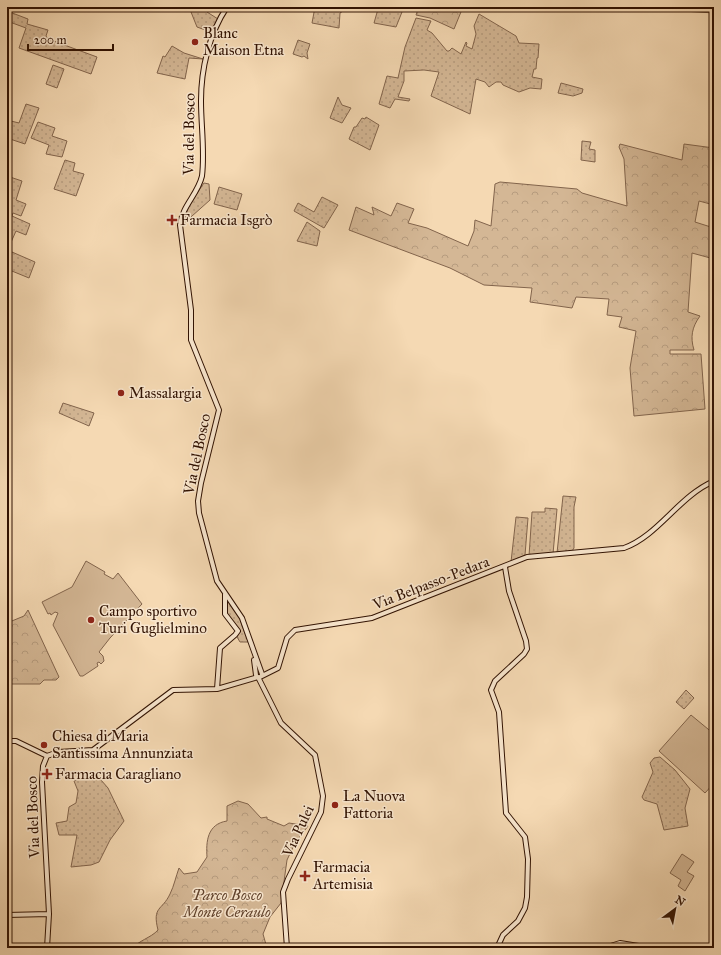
<svg xmlns="http://www.w3.org/2000/svg" width="721" height="955" viewBox="0 0 721 955" font-family="'IM FELL Great Primer',serif">
	<defs>
		<pattern id="grass-dots" width="8" height="8" patternUnits="userSpaceOnUse"><rect width="8" height="8" fill="#d4b795"/><path d="M2 2h.1M6 6h.1" fill="none" stroke="#b69c7f" stroke-width="1.8" stroke-linecap="round"/></pattern>
		<pattern id="forest-crowns" width="20" height="18" patternUnits="userSpaceOnUse"><rect width="20" height="18" fill="#d4b795"/><path d="M2 6a3 3 0 1 1 6 0M12 15a3 3 0 1 1 6 0" fill="none" stroke="#b69c7f"/></pattern>
	</defs>
	<rect width="100%" height="100%" fill="#f5d9b3"/>
	<filter id="stains"><feTurbulence type="fractalNoise" baseFrequency=".005" numOctaves="4"/><feColorMatrix values="0 0 0 0 .2 0 0 0 0 .09 0 0 0 0 .02 0 0 0 .5 -.17"/></filter>
	<radialGradient id="worn" r=".72"><stop offset=".6" stop-color="#630" stop-opacity="0"/><stop offset="1" stop-color="#630" stop-opacity=".3"/></radialGradient>
	<!-- grass -->
	<path fill="url(#grass-dots)" stroke="#82644c" d="M189 7H210L207 12 218 19 212 30 210 29 211 32 197 27Z
		M315 7 343 11 340 13 339 28 312 23Z
		M404 7 396 27 374 23 378 9Z
		M637 7H714V13L637 8Z
		M7 11 28 19 27 24 48 30 46 36 48 39 97 57 91 74 19 48 26 28 7 21Z
		M479 14 516 36 519 43 539 44 538 58H537L536 69H534L532 77 542 79 541 89 530 88 519 92 503 85 501 82H496L489 87 485 82 476 79 470 114 431 96 439 72 424 70 404 71V81L398 97 410 99 409 101 395 99 390 108 379 104 387 76 398 78 405 47 416 18 431 21 427 30 432 33 447 51H449L452 48 461 54 466 42 467 43 466 46 472 49 476 34 474 26Z
		M298 40 310 44 307 53 308 59 304 56 302 57 293 54Z
		M172 46 184 53 203 59 189 58 185 79 157 73 163 56 165 57Z
		M53 65 64 69 57 88 46 84Z
		M561 83 583 89 582 93 573 96 558 93Z
		M338 97 342 105 351 108 342 123 330 118Z
		M26 104 39 108 25 144 7 138V120L19 123Z
		M366 117 379 125 370 150 349 139 354 127H356L362 118 365 119Z
		M38 122 55 128 52 136 67 141 62 157 46 154 49 145 31 138Z
		M582 141 591 142 589 149 595 150V162L581 160Z
		M65 160 75 163 73 171 84 174 76 196 54 189Z
		M7 176 22 181 16 200 26 204 21 216 13 213 12 216 30 224 26 235 16 231 8 249Z
		M204 183 209 184 210 200 183 224 189 205Z
		M219 187 242 194 237 210 214 204Z
		M322 197 338 205 324 228 294 211 298 203 314 212Z
		M307 222 320 231 317 246 297 241Z
		M12 252 35 262 29 278 7 269Z
		M63 403 94 413 89 426 59 413Z
		M563 496 576 497 574 507V548L572 551 557 553Z
		M545 508 557 509 553 554 529 556 532 512H545Z
		M516 517 528 518 525 555 511 562Z
		M226 601H228L239 617 248 642H240L237 637C244 626 230 623 227 615 226 611 226 605 226 601Z
		M686 690 694 698 684 709 676 702Z
		M660 757 675 770 690 789 685 808 688 826 664 830 657 804 644 800 642 797 653 772 650 763 654 758Z
		M94 772 108 788 124 821 110 840 99 862 91 865 71 867 77 835H59L56 823 67 821 69 807 76 803 78 791 74 781Z"/>
	<!-- forest -->
	<path fill="url(#forest-crowns)" stroke="#82644c" d="M419 7H463L454 29 430 18 416 15Z
		M620 144 682 160 684 144 714 148V205L699 201 695 222 714 228V259L692 253 688 312 700 316C692 327 690 337 694 350H670V354H701L705 409 634 416 630 368 636 331 619 327 622 317 607 315 609 299 576 297 572 308 530 302 532 288 484 285 450 268 349 230 356 207 374 215 372 207 391 216 397 203 414 209 408 223 427 228 468 246 474 231 475 220 491 226 495 184 500 182 577 189 582 193 627 206 624 159 619 147Z
		M28 610 59 677 56 680H44L40 684H7V623L24 616Z
		M238 801 248 804 261 818 267 817V819L284 826 289 823 308 826 295 843 287 860 281 903 270 917 263 934 267 948H134C137 941 151 938 158 930 152 906 162 911 170 894 174 886 176 876 179 868L184 874 197 872 207 857C206 842 207 824 227 821V806Z"/>
	<!-- garden -->
	<path fill="#d4b795" stroke="#82644c" d="M86 561 105 572 104 574 113 579 118 573 142 604 110 638 99 652 103 656 104 661 101 664 99 662 97 663 98 666 83 676H80L53 625 58 613 55 612 51 615 50 613 48 614 42 602 72 587Z
		M691 715 714 734V783L705 793 659 751Z
		M682 854 694 862 687 872 694 876 685 891 678 886 681 880 670 873Z"/>
	<g fill="none" stroke-linecap="round" stroke-linejoin="round">
		<!-- secondary casing -->
		<g stroke="#311202" stroke-width="6">
			<path id="secondary" d="M227 7C209 34 201 69 201 101 201 126 205 151 202 176 198 194 182 206 180 225L191 310V340L219 410 201 483 198 501 199 513 217 581 242 618 262 674
				M254 660 256 675
				M258 677 281 723 315 755 323 796 321 812 288 879 283 892 287 948
				M260 677 278 668 287 638 295 630 372 618 527 557 624 548C658 536 679 496 714 481
				M217 689 220 648 235 635 238 631 225 614V594
				M7 741H16L47 756
				M7 915 49 914
				M47 948 49 914 42 782 43 766 47 756 58 752 93 750 173 690 217 689 258 677
				M497 948 503 935 518 921 525 908 527 897 528 859 525 837 506 813 499 712 491 690 495 681 524 654 527 649 526 641 509 591 505 567
				M604 948 620 943 651 948"/>
		</g>
		<!-- secondary -->
		<use href="#secondary" stroke="#f8e6ce" stroke-width="4"/>
	</g>
	<!-- markers -->
	<g fill="#8f2418" stroke="#f8e6ce" stroke-width="1.5">
		<circle cx="195" cy="42" r="4"/>
		<path d="M170 214h4v4h4v4h-4v4h-4v-4h-4v-4h4z"/>
		<circle cx="121" cy="393" r="4"/>
		<circle cx="91" cy="620" r="4"/>
		<circle cx="44" cy="745" r="4"/>
		<path d="M45 768h4v4h4v4h-4v4h-4v-4h-4v-4h4z"/>
		<circle cx="335" cy="805" r="4"/>
		<path d="M303 870h4v4h4v4h-4v4h-4v-4h-4v-4h4z"/>
	</g>
	<g text-anchor="middle" stroke-width="3" stroke-linejoin="round" paint-order="stroke">
		<!-- poi labels -->
		<g font-size="15" fill="#311202" stroke="#f8e6ce" text-anchor="start">
			<text x="203" y="38">Blanc<tspan x="203" dy="17">Maison Etna</tspan></text>
			<text x="180" y="225">Farmacia Isgrò</text>
			<text x="129" y="398">Massalargia</text>
			<text x="99" y="616">Campo sportivo<tspan x="99" dy="17">Turi Guglielmino</tspan></text>
			<text x="52" y="741">Chiesa di Maria<tspan x="52" dy="17">Santissima Annunziata</tspan></text>
			<text x="55" y="779">Farmacia Caragliano</text>
			<text x="343" y="801">La Nuova<tspan x="343" dy="17">Fattoria</tspan></text>
			<text x="313" y="872">Farmacia<tspan x="313" dy="17">Artemisia</tspan></text>
		</g>
		<!-- street labels -->
		<g font-size="15" fill="#311202" stroke="#f8e6ce">
			<text transform="translate(189 134) rotate(-89)" y="5">Via del Bosco</text>
			<text transform="translate(197 454) rotate(-78)" y="5">Via del Bosco</text>
			<text transform="translate(431 583) rotate(-21)" y="5">Via Belpasso-Pedara</text>
			<text transform="translate(33 817) rotate(-92)" y="5">Via del Bosco</text>
			<text transform="translate(298 831) rotate(-65)" y="5">Via Pulei</text>
		</g>
		<!-- park labels -->
		<g font-size="15" font-style="italic" fill="#62442e" stroke="#f8e6ce">
			<text x="227" y="900">Parco Bosco<tspan x="227" dy="17">Monte Ceraulo</tspan></text>
		</g>
	</g>
	<!-- margin -->
	<rect width="721" height="955" fill="none" stroke="#f5d9b3" stroke-width="24"/>
	<rect x="8" y="8" width="705" height="939" fill="none" stroke="#311202" stroke-width="2"/>
	<rect x="12" y="12" width="697" height="931" fill="none" stroke="#311202"/>
	<!-- north arrow -->
	<g transform="translate(675 909) rotate(32)" stroke="#f8e6ce" stroke-width="3" paint-order="stroke">
	<path d="M0-3L7 15L0 10L-7 15Z" fill="#311202"/>
	<text y="-6" font-size="11" font-weight="bold" text-anchor="middle" fill="#311202">N</text>
	</g>
	<!-- scale -->
	<path d="M28 44v6h85v-6" fill="none" stroke="#311202" stroke-width="2"/>
	<text x="34" y="44" font-size="12" fill="#311202" stroke="#f8e6ce" stroke-width="3" paint-order="stroke">200 m</text>
	<rect width="100%" height="100%" filter="url(#stains)"/>
	<rect width="100%" height="100%" fill="url(#worn)"/>
</svg>
